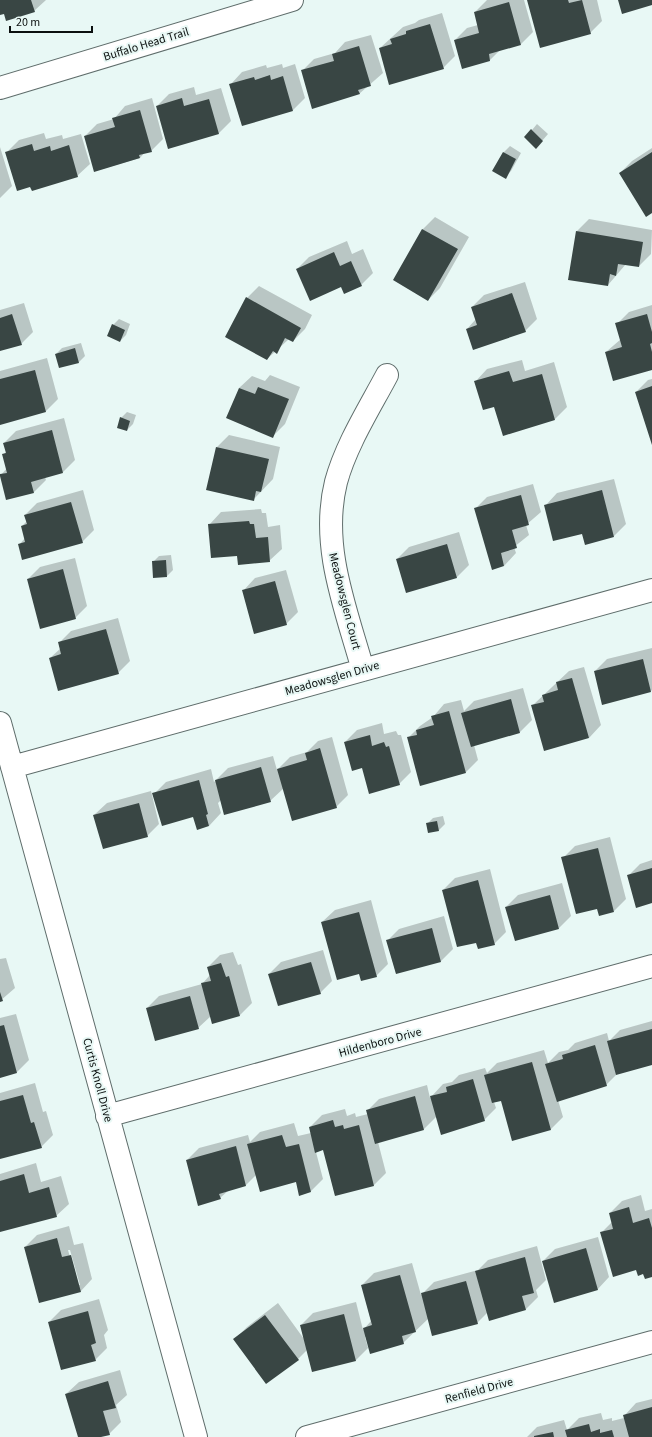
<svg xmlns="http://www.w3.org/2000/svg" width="652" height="1437" viewBox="0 0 652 1437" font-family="'Source Sans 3',sans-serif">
	<rect width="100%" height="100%" fill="#e8f8f5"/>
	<!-- shadow -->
	<path fill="#0003" fill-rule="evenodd" d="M0 0H46L34 11 0 14Z
		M487 0H524L533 32 521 44 500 50 490 60 463 67 455 40 467 28 478 25 475 12Z
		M528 0H597L602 21 590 33Z
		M442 13 455 56 443 68 380 48 403 27 415 23 419 20Z
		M371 35 383 73 359 94 302 71 314 59 335 53 345 42Z
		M282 64 283 68 295 64 305 98 293 110 242 125 230 85 242 72 266 65 267 68Z
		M194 87 196 95 221 88 231 121 219 133 169 147 157 106 169 94Z
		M152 98 163 139 151 151 145 152 140 158 95 171 85 136 97 124 114 119 125 106Z
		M537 124 548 134 542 141 532 130Z
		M44 133 46 139 62 135 63 139 81 134 90 164 77 176 7 152 19 140Z
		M510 146 521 153 511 171 505 177 494 171 504 152Z
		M0 147 12 186 0 198Z
		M652 148V211L620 173 632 161Z
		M435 217 469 237 440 288 428 300 394 280 423 229Z
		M589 219 652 230 651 254 639 266 626 264 608 285 577 231Z
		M347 241 352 254 363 249 373 273 361 285 342 286 297 269 309 257Z
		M525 282 537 319 525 331 467 329 476 319 472 307 484 295Z
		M259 286 312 315 305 329 293 341 289 339 267 359 247 298Z
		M24 303 33 332 21 344 0 350V310Z
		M652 305V369L606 352 621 339 617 324 629 312Z
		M119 319 130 324 126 335 120 341 113 325Z
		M81 343 85 356 79 362 60 367 56 354 62 348Z
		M47 358 58 399 46 411 0 424V371Z
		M522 360 525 371 554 362 567 407 555 419 495 405 475 382 487 369Z
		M270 375 300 387 285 424 273 436 239 388 252 376 265 381Z
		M652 379V443L636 392 648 380Z
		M127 412 136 415 133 424 127 430 121 418Z
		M64 418 75 460 63 472 45 477 46 480 34 492 7 499 1 475 7 468 3 455 6 452 4 443 16 431Z
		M229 435 280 447 273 479 253 500 217 447Z
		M614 479 626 524 614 536 583 532 545 506 557 493Z
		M533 484 541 512 526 525 529 535 514 547 516 553 504 566 475 509 487 497Z
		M83 490 94 530 82 542 19 545 25 538 22 526 27 521 25 515 37 503Z
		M261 509 262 513H266L268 527 280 525 282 549 269 561 238 555 209 525 221 512Z
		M459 532 469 565 457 577 407 591 397 559 409 547Z
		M171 555 173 570 167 576 153 562 159 556Z
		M75 558 87 606 75 618 28 579 40 567Z
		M286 570 298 612 286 624 243 591 255 578Z
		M118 618 130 661 118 673 50 658 61 648 59 643 71 631Z
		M652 648V690L650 692 595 671 607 659Z
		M584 667 601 725 589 738 533 705 569 671Z
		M523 688 532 720 520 732 474 745 478 760 466 772 408 738 420 726 433 717 444 704 461 700 464 711 474 701Z
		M382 723 384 734 396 731 398 735H401L411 772 399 784 345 742 357 730Z
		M332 737 348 795 336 807 284 788 270 801 221 800 218 803 221 813 209 826 154 794 166 782 211 769 214 782 228 768 273 756 277 770 290 757 307 752 318 741Z
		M151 791 159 824 147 836 94 815 107 803Z
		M443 816 445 824 439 830 427 824 433 818Z
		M610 837 626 899 614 911 563 858 575 846Z
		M652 860V902L628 876 640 864Z
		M490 869 506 932 494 944 443 890 455 878Z
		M562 883 571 916 559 928 506 907 518 895Z
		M371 900 388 964 376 976 359 973 322 922 335 910Z
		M444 916 453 949 441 961 396 973 387 941 399 929Z
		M323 950 332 981 320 993 269 974 281 962Z
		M233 952 238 965 241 964 252 1003 240 1015 211 1016 198 1028 147 1008 159 996 202 984 210 975 208 967 220 955Z
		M6 958 15 988 0 1001V959Z
		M16 1014 29 1060 17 1072 0 1077V1018Z
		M652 1021V1064L618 1073 606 1085 558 1100 563 1117 551 1129 513 1140 502 1100 494 1102 496 1108 484 1120 437 1116 424 1129 378 1142 386 1173 374 1185 335 1195 324 1149 316 1152 323 1179 311 1191 300 1195 296 1181 256 1175 246 1185 229 1190 220 1198 187 1160 199 1148 248 1135 250 1142 260 1132 294 1123 298 1136 311 1133 310 1127 322 1115 345 1109 347 1116 355 1113 356 1117 368 1114 367 1111 379 1099 427 1085 430 1098 443 1084 452 1082 459 1075 485 1068 487 1073 497 1063 544 1050 548 1063 559 1052 568 1050 575 1043 607 1033 609 1041 620 1030Z
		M35 1083 43 1112 46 1111 53 1135 41 1147 0 1158V1093Z
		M36 1163 41 1182 61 1176 69 1204 56 1216 0 1231V1174Z
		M641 1195 645 1211 652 1209V1276L637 1269 601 1233 612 1222 610 1213 622 1201Z
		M69 1226 74 1245 83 1243 92 1279 80 1292 25 1247 37 1235ZM68 1250H70L80 1285H78Z
		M598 1237 609 1277 597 1290 543 1261 555 1249Z
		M537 1246 546 1280 536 1290 538 1297 526 1309 488 1312 477 1323 429 1318 403 1343 365 1337 368 1348 356 1360 307 1350 298 1359 235 1339 247 1327 278 1303 304 1339 301 1325 313 1313 356 1302 363 1330 371 1321 362 1285 374 1273 412 1263 421 1295 434 1282 478 1270 488 1260Z
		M99 1299 108 1330 104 1335 107 1348 95 1360 49 1322 61 1310Z
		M120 1370 127 1395 116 1405 121 1422 109 1434 98 1437H79L66 1394 79 1382Z
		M652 1399V1437H527L537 1427 564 1420 567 1430 579 1418 601 1413 603 1420 612 1418V1421L624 1418V1416L636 1403Z"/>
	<!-- building -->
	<path fill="#394644" d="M0 0H31L35 12 6 21 4 14 0 15Z
		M527 0H568L569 3 582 0 591 34 540 48Z
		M618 0H652V5L622 14Z
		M509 2 521 45 489 54 490 61 462 69 454 40 479 33 474 12Z
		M430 24 444 69 389 85 379 48 392 44 390 39 406 34V31Z
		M359 46 371 86 358 90 360 94 312 109 301 70 334 61 332 54Z
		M270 75 271 80 283 76 293 111 242 126 229 84 254 77 255 80Z
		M182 98 184 106 209 99 219 134 168 149 156 106Z
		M140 110 152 152 139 155 140 158 94 172 84 136 115 127 112 118Z
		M531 129 543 141 536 149 524 137Z
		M32 144 34 151 50 146 51 151 69 145 78 177 32 191 30 187 17 191 5 152Z
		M503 152 516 159 506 179 492 171Z
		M652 152V213L646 217 619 173Z
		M422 229 458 249 428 301 393 280Z
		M576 231 643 242 639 267 618 264 616 276 610 274 608 286 568 280Z
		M334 252 340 266 351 261 362 286 344 294 341 287 310 301 296 269Z
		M512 293 526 332 473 350 466 329 477 325 471 307Z
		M246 297 301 328 293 342 285 338 277 354 273 351 267 360 225 337Z
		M12 314 22 345 0 351V318Z
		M647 314 652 332V343L650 344 652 352V370L613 381 605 352 622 347 615 323Z
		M112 324 125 330 120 342 107 336Z
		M75 348 79 363 59 368 55 354Z
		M35 370 46 412 0 425V379Z
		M509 371 513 382 542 374 555 420 503 436 494 407 483 410 474 381Z
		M652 386V445L635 392Z
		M258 387 289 399 273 438 226 418 239 388 255 394Z
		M120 417 130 421 127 431 117 428Z
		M52 430 63 473 31 482 34 493 6 500 0 476V474L7 473 2 454 6 453 3 443Z
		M216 447 269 459 261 492 256 491 254 501 206 490Z
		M602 490 614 537 585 545 582 534 553 541 544 505Z
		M521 495 529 525 512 530 517 548 501 553 504 566 492 570 474 508Z
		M71 502 83 543 22 560 18 544 25 542 21 526 27 524 24 515Z
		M249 521 250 524H254L256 538 268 537 270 562 238 565 237 556 211 558 208 524Z
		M447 544 457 578 406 593 396 559Z
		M166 560 167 577 153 578 152 561Z
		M63 569 76 619 40 629 27 579Z
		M275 581 287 625 254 634 242 590Z
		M106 629 119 674 58 691 49 658 61 654 58 642Z
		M643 659 651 692 602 705 594 671Z
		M572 678 589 738 544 751 531 705 544 702 542 695 558 690 556 682Z
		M511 699 520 733 471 747 461 713Z
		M449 711 466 773 420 786 407 737 417 735 416 730 434 725 431 716Z
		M370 735 372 746 384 742 386 747 389 746 400 785 369 794 362 768 352 771 344 742Z
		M320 748 337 808 292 821 277 769 307 760 305 753Z
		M261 767 271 802 224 815 215 780Z
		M199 780 208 814 206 815 209 826 197 830 193 817 162 826 152 793Z
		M139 803 148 837 103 849 93 815Z
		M437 821 439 831 428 833 426 823Z
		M598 848 614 912 599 916 597 909 576 914 561 857Z
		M652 868V903L636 908 627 875Z
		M478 880 495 945 478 949 476 943 457 947 442 890Z
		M550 895 559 929 515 941 505 907Z
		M359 912 377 977 361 981 359 974 337 980 321 922Z
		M432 928 441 962 396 974 386 940Z
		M311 962 321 994 278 1006 268 974Z
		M221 963 226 977 229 976 240 1016 212 1024 201 983 211 981 207 967Z
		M0 992 3 1001 0 1002Z
		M190 996 199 1029 155 1041 146 1008Z
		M4 1025 17 1073 0 1078V1026Z
		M652 1029V1065L616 1075 607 1041Z
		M595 1045 607 1086 557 1102 545 1064 563 1059 562 1055Z
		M532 1062 551 1130 512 1141 501 1101 492 1103 484 1075Z
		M473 1079 485 1121 441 1135 430 1096 447 1092 446 1087Z
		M23 1095 31 1123 34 1122 42 1148 0 1159V1101Z
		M415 1096 424 1130 375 1144 366 1110Z
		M333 1120 335 1127 343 1125 344 1129 359 1125 374 1186 335 1196 323 1150 315 1153 309 1127Z
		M282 1135 286 1147 299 1144 311 1192 299 1196 296 1182 260 1192 247 1144Z
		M236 1146 246 1186 219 1194 221 1199 198 1206 186 1160Z
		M24 1174 29 1193 49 1187 57 1217 0 1232V1181Z
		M629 1207 633 1223 649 1218 652 1228V1277L645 1279 643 1274 638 1276 636 1270 613 1277 600 1232 613 1229 609 1213Z
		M57 1238 62 1257 71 1255 81 1292 39 1303 24 1247Z
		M586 1248 598 1290 554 1303 542 1261Z
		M525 1257 534 1293 522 1296 526 1310 489 1321 475 1271Z
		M400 1275 416 1332 402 1336 404 1344 370 1354 363 1328 372 1325 361 1285Z
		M466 1281 478 1324 432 1336 421 1293Z
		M88 1311 96 1343 91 1345 96 1361 61 1370 48 1322Z
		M344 1314 356 1361 312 1372 300 1325Z
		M265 1315 299 1360 266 1384 233 1339Z
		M108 1381 116 1408 103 1411 110 1435 101 1437H78L65 1394Z
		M652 1407V1437H629L623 1415Z
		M589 1424 591 1432 600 1429V1433L612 1430 614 1437H567L565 1430Z
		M553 1432 554 1437H534V1436Z"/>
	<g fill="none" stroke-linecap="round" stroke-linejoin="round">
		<!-- street casing -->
		<g stroke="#5f6d6b" stroke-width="24">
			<path id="street" d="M0 88 292 0
				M363 670C346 609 320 546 336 482 346 445 369 409 387 375
				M0 723 196 1437
				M12 767 652 590
				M107 1116 652 966
				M307 1437 652 1342"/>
		</g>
		<!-- street -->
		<use href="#street" stroke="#fff" stroke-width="22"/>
	</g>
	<g text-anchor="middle" stroke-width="4" stroke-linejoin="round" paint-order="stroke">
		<!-- street labels -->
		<g font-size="12" fill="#0b100f" stroke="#e8f8f5">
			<text transform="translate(146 44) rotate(-17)" y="4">Buffalo Head Trail</text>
			<text transform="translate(345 601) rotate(76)" y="4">Meadowsglen Court</text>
			<text transform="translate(332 678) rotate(-16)" y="4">Meadowsglen Drive</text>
			<text transform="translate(380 1042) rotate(-15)" y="4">Hildenboro Drive</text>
			<text transform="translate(98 1080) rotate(75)" y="4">Curtis Knoll Drive</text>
			<text transform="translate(479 1390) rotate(-15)" y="4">Renfield Drive</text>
		</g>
	</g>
	<!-- scale -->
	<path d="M10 26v6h82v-6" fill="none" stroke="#0b100f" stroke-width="2"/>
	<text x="16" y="26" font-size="12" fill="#0b100f" stroke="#e8f8f5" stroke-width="3" paint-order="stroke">20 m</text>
</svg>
